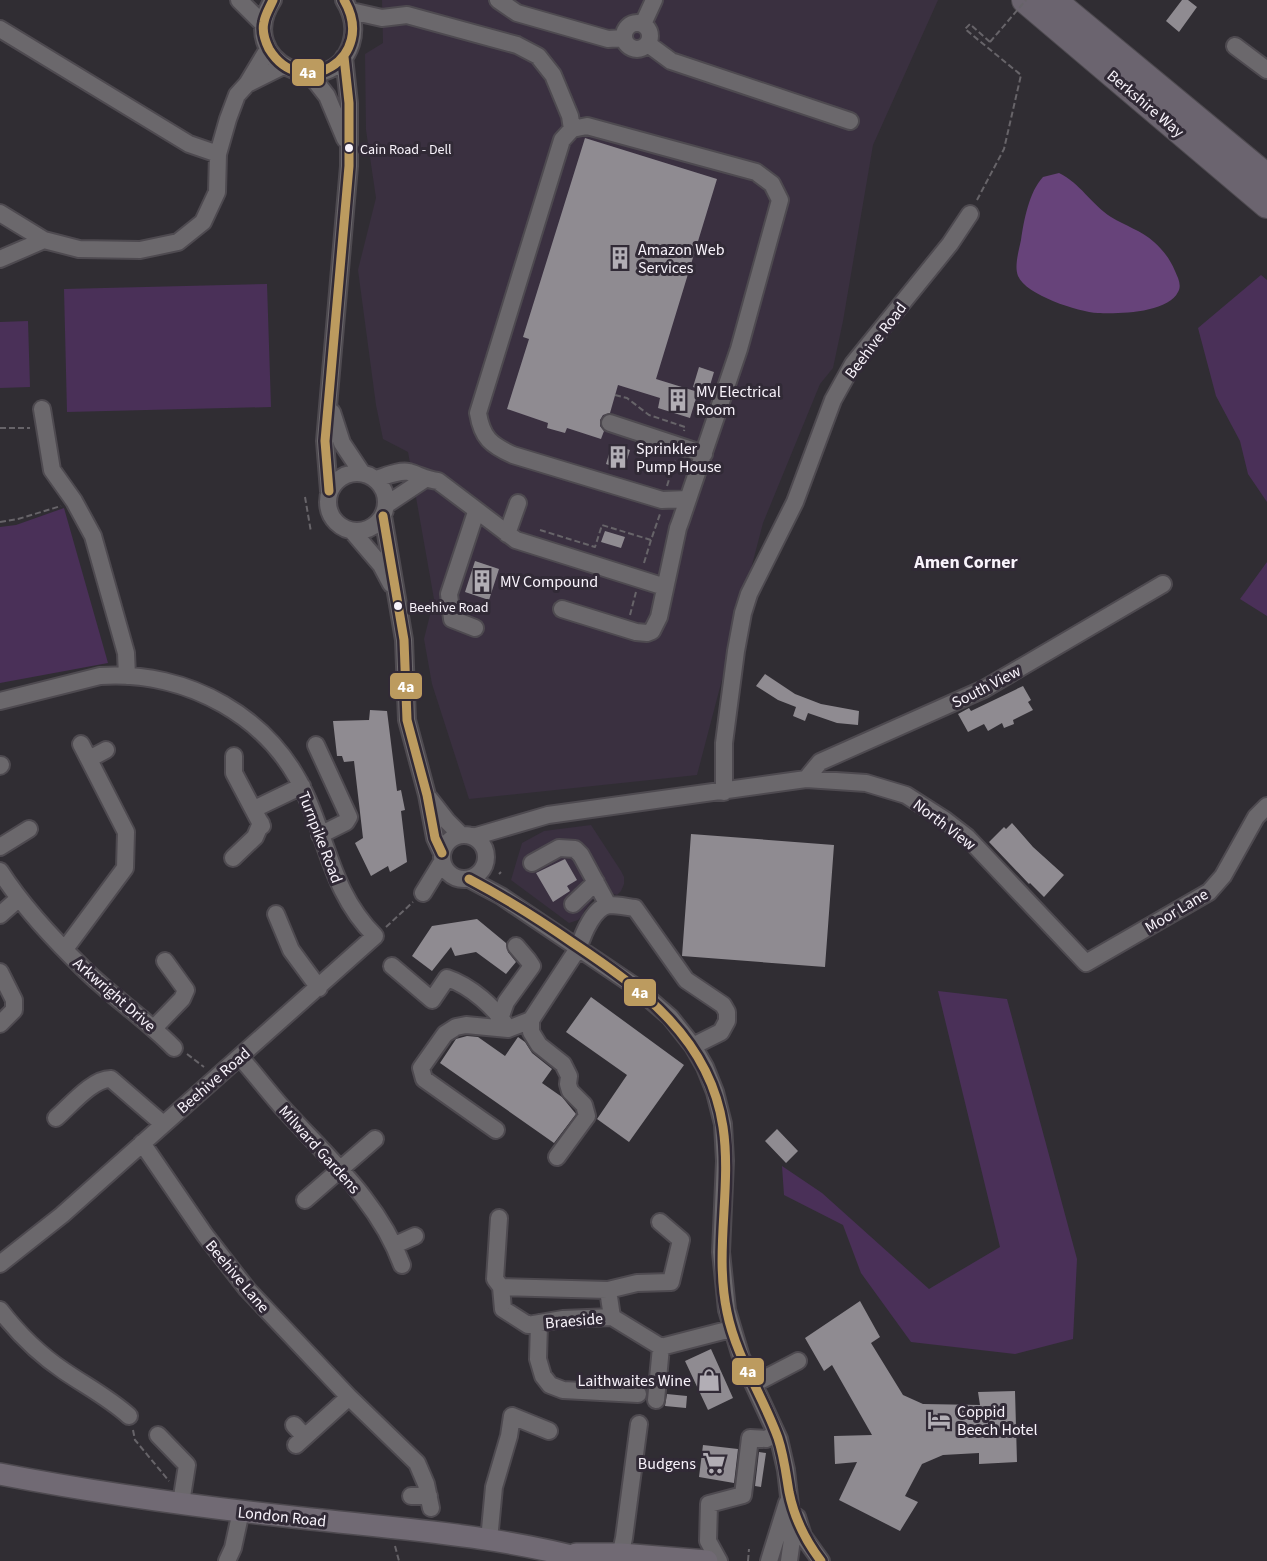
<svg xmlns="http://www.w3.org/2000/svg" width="1267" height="1561" viewBox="0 0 1267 1561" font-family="'Source Sans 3',sans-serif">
	<rect width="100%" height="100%" fill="#302d33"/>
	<!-- built -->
	<path fill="#3a3040" d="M382 0H938L873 145 843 321 833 368 820 384 763 523 697 775 469 799 432 684 424 639 434 599 408 452 383 439 376 405 358 270 376 198 366 130 365 54 383 43Z
		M591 825 621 871 624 877V884L621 891 617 895 600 890 584 911 583 915 578 920 569 923 511 880 522 843 544 831Z"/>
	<!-- green -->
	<path fill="#4a3058" d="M1261 275 1267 280V502L1248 474 1240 441 1216 396 1198 328Z
		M267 284 271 407 67 412 64 289Z
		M28 321 30 387 0 388V322Z
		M64 508 108 663 0 683V527L16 525Z
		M1267 562V616L1240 599Z
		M938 991 1007 999 1077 1259 1073 1339 1015 1354 911 1342 861 1273 843 1225 784 1195 782 1166 822 1193 929 1289 1000 1247Z"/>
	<!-- water -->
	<path fill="#67437a" d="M1059 173C1080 183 1091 204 1111 217 1124 225 1142 231 1154 242 1163 250 1170 259 1175 271 1178 278 1182 285 1178 292 1168 313 1118 314 1098 313 1078 312 1026 295 1018 276 1014 266 1019 250 1021 240 1024 220 1029 192 1043 177Z"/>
	<!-- building -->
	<path fill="#8f8b91" d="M1182 0H1188L1197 7 1179 32 1166 21Z
		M585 138 717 179 656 379 698 392 690 418 658 408 660 398 618 385 610 413 603 415 600 420V426L604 431 601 439 567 428 565 433 547 428 548 423 507 409 529 339 523 337Z
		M699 367 714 372 708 392 693 387Z
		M612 444 630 450 624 470 606 464Z
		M605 531 625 537 621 548 601 542Z
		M475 561 499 569 489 600 465 592Z
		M765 674 795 694 821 704 859 711 858 725 837 723 808 713 805 721 793 716 796 707 778 700 756 686Z
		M1023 686 1031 700 1028 702 1033 710 1013 720 1014 724 1004 728 1002 723 988 731 984 724 968 732 958 714 969 708 971 711Z
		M370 710 387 711 397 791 401 790 405 810 401 811 407 862 390 872 388 866 371 876 355 843 363 838 354 761 344 762 342 756H337L333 721 369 720Z
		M1012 823 1033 847 1064 875 1044 897 1030 883 1029 884 989 842 1004 827 1006 829Z
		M691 834 834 845 825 967 682 956Z
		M565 859 577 880 567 886 570 891 553 902 536 873Z
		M477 919 506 943 508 952 516 962 506 974 476 952 455 956 451 947 432 971 412 956 432 926Z
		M591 997 684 1065 629 1142 597 1119 627 1075 566 1032Z
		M467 1036 478 1037 505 1056 518 1037 525 1042 532 1053 552 1069 542 1083 562 1097 576 1114 554 1143 440 1063 456 1039Z
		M777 1129 798 1151 786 1163 765 1141Z
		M860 1301 880 1337 871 1343 903 1395 923 1404 980 1405 978 1392 1015 1391 1017 1462 979 1464V1453L943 1455 922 1464 905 1496 918 1502 900 1531 839 1500 857 1462 835 1464 834 1436 872 1435 832 1365 824 1371 805 1338Z
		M711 1349 733 1398 708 1410 685 1361Z
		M667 1394 687 1396 686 1408 665 1406Z
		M703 1445 738 1449 734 1483 699 1477Z
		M759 1452 766 1453 761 1487 755 1486Z"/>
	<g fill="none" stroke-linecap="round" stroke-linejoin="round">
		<!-- minor casing -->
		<g stroke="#4e4a50" stroke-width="20">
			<path id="minor" d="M239 0 263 24
				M273 0C232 62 331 105 351 44 356 28 353 14 344 0
				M498 0 517 13 608 39 624 38
				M351 11 382 18 407 15 517 45 538 56 553 75 570 116 572 129
				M624 36a13 13 0 1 1 26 0a13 13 0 1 1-26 0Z
				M643 24 654 0
				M0 29 189 144 218 154
				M648 44 671 61 850 121
				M1235 46 1267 70
				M309 73 327 96 345 139
				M247 84 283 66
				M0 213 44 240 79 249 140 250 178 242 203 222 217 192 218 154 228 119 237 95 247 84 268 49
				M0 259 44 240
				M42 409 52 470 74 501 93 536 126 653 127 676
				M332 412 342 443 362 473
				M610 423 704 454
				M328 502a29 29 0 1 1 58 0a29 29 0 1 1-58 0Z
				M376 479C386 476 399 470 409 472 419 475 427 480 438 481L516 540 665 587
				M329 491 325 441 349 166V103L344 57
				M386 505 425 479
				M383 516 404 640 407 720 427 795 435 838 442 853
				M352 531 381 565 391 584
				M507 534 518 503
				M562 609 636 632 647 633 652 631 659 617 678 528 681 520 739 349 780 200 772 184 756 172 587 126 572 129 562 140 478 413C482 438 491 445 513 455L662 500 688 499
				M475 628 452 619 449 594 476 512
				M0 701 100 676C187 670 273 717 307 798 329 848 334 895 375 936L62 1215 0 1264
				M316 745 349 817 346 822 320 835
				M234 756V773L262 826
				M89 759 106 750
				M0 766 1 765
				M806 779 820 762 984 689 1163 584
				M724 792V743L736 651 743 613 749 594 795 502 833 400 853 364 950 244 970 214
				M429 798 447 821 461 835
				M254 809 302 786
				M442 857a22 22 0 1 1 44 0a22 22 0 1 1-44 0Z
				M473 837 548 815 806 779 866 783 906 795 945 820 967 837 1086 963 1209 892 1223 876 1256 817 1267 806
				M0 847 29 829
				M233 858 255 837 261 823
				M532 863 559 848 575 849 581 855 608 905
				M0 871C23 907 53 939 84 969 112 997 146 1019 174 1048
				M469 879 501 896 633 985 670 1017 693 1046 705 1067 715 1092 723 1124 725 1161 721 1252 727 1310 741 1357 779 1439 786 1470 793 1532 789 1561
				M423 893 442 862
				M573 904 596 882
				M276 914 291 950 319 988
				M0 915 18 899
				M65 949 125 868 126 832 81 744
				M392 966 432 1000 447 978C471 986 496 1008 508 1029
				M0 972 14 1000V1010L0 1024
				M501 1016 506 1002 532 966 528 960 516 946
				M154 1028 182 999 186 990 165 961
				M240 1057C254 1073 267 1090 281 1106 326 1156 379 1201 402 1265
				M56 1118C70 1106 93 1078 111 1079L163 1124
				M496 1130 424 1079 421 1068 445 1034 456 1027 466 1025 508 1029 531 1020
				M142 1143 205 1235 247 1289 349 1397 417 1463 426 1484 431 1508
				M557 1157 587 1116 584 1105 570 1091 568 1084 569 1076 563 1064 539 1045 531 1032V1020L579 947C583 934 594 906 610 905 618 905 627 907 635 908L686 980 723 1005 727 1012V1021L721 1032 693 1046
				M305 1200 375 1139
				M499 1218 495 1279 501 1287 503 1309 528 1325 563 1319 612 1317 661 1347 731 1329
				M395 1245 415 1236
				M501 1287 608 1290 612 1317
				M608 1290 637 1283 671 1282 681 1240 660 1222
				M0 1310C17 1332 40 1355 64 1371 86 1386 109 1398 129 1416
				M539 1323 538 1359 543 1376 550 1385 563 1390 638 1394
				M754 1384 798 1361
				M656 1400 661 1347
				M294 1425 305 1437
				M158 1435 187 1465 181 1503
				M296 1445 349 1397
				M411 1496H429
				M797 1517 803 1536 821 1561
				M489 1540 494 1487 509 1436 512 1416 549 1431
				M227 1561 233 1548 241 1511
				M619 1561 624 1538 639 1424
				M719 1561 708 1541 709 1504 743 1495 750 1438 766 1439 776 1434
				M769 1561 787 1503"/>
		</g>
		<!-- major casing -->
		<g stroke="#4e4a50" stroke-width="24">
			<path id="major" d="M0 1474C103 1494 207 1508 311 1519 405 1529 500 1536 591 1561
				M576 1554H621L707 1561"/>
		</g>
		<!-- highway casing -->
		<g stroke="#4e4a50" stroke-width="28">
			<path id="highway" d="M1025 0 1267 205
				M1053 0 1267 177"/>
		</g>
		<!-- path -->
		<path stroke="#676469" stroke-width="2" stroke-dasharray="6 3" stroke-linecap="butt" d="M977 200 1004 149 1021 75 965 29 970 24 990 42
			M615 395 627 398 649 415 685 427 684 431
			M0 428H30
			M667 486 675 460
			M305 497 311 532
			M0 522 18 519 61 506
			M540 530 595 547 602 525 651 540 660 514
			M644 563 651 540
			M630 615 636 592
			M499 874 501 872
			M386 927 413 902
			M187 1054 204 1067
			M133 1430 135 1440 169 1481
			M395 1546 399 1561
			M748 1561 749 1549"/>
		<!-- minor -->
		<use href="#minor" stroke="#6b686c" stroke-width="16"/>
		<!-- major -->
		<use href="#major" stroke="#716a74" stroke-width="21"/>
		<!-- highway -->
		<use href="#highway" stroke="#6b646f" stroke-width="26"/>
		<!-- path-bridge -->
		<path stroke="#676469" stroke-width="2" stroke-dasharray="6 3" stroke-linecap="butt" d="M990 42 1026 0"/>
		<!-- bus-1 casing -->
		<g stroke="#312a36" stroke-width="14">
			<path id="bus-1" d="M273 0C270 7 265 15 264 22 262 30 265 41 269 49 302 103 378 58 344 0
				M329 491 325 441 349 166V103L344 57
				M383 516 404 640 407 720 427 795 435 838 442 853
				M469 879C505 898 540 920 573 943 642 989 710 1039 723 1127 732 1188 714 1251 727 1312 736 1357 763 1396 778 1438 784 1456 786 1474 789 1492 794 1517 805 1540 821 1561"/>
		</g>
		<!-- bus-1 -->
		<use href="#bus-1" stroke="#bc9b5f" stroke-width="9"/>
	</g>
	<!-- icons -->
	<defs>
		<g id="building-bare" transform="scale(1.8)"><path d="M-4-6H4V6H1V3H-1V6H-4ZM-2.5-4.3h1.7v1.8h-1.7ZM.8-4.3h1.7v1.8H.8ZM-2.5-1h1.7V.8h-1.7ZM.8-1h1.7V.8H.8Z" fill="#b2aeb5" stroke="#312a36" stroke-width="2.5" paint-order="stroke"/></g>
		<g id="shop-bare" transform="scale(1.8)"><path d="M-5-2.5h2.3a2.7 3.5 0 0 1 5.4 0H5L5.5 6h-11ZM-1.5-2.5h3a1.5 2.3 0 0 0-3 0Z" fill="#b2aeb5" stroke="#312a36" stroke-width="2.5" paint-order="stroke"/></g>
		<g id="hotel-bare" transform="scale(1.8)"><path d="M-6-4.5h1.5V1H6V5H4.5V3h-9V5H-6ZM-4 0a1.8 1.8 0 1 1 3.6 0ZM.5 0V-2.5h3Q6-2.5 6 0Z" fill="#b2aeb5" stroke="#312a36" stroke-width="2.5" paint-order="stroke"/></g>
		<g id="supermarket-bare" transform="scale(1.8)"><path d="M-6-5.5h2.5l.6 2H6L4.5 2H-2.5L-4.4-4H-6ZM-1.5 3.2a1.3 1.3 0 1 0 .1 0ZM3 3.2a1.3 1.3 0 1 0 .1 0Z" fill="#b2aeb5" stroke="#312a36" stroke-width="2.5" paint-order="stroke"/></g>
	</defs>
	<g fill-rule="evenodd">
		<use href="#building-bare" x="620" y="258"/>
		<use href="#building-bare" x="678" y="400"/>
		<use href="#building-bare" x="618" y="457"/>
		<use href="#building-bare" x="482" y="581"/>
		<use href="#shop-bare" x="709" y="1380"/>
		<use href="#hotel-bare" x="939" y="1420"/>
		<use href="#supermarket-bare" x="714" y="1463"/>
	</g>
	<!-- markers -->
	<g fill="#f8f3fb" stroke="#312a36" stroke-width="2">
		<circle cx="349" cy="148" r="5"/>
		<circle cx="398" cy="606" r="5"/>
	</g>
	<g text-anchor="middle" stroke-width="6" stroke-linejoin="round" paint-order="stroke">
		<!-- bus labels -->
		<g font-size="14" fill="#f8f3fb" stroke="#312a36" text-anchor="start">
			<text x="360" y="154">Cain Road - Dell</text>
			<text x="409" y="612">Beehive Road</text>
		</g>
		<!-- street labels -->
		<g font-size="16" fill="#f8f3fb" stroke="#312a36">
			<text transform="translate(1146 103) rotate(40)" y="6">Berkshire Way</text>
			<text transform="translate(875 340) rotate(-53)" y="6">Beehive Road</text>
			<text transform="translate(986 686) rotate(-27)" y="6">South View</text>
			<text transform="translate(945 824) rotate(37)" y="6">North View</text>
			<text transform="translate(321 837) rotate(69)" y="6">Turnpike Road</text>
			<text transform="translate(1176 910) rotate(-31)" y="6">Moor Lane</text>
			<text transform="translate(115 994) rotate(41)" y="6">Arkwright Drive</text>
			<text transform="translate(213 1080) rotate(-41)" y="6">Beehive Road</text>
			<text transform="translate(320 1149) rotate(48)" y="6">Milward Gardens</text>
			<text transform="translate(238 1276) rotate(50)" y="6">Beehive Lane</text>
			<text transform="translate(574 1320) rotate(-5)" y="6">Braeside</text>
			<text transform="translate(282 1516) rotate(6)" y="6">London Road</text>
		</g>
		<!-- poi labels -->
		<g font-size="16" fill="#f8f3fb" stroke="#312a36" text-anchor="start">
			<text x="638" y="255">Amazon Web<tspan x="638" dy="18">Services</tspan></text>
			<text x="696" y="397">MV Electrical<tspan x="696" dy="18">Room</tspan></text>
			<text x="636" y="454">Sprinkler<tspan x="636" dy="18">Pump House</tspan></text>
			<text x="500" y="587">MV Compound</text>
			<text x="691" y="1386" text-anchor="end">Laithwaites Wine</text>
			<text x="957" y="1417">Coppid<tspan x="957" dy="18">Beech Hotel</tspan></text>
			<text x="696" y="1469" text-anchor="end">Budgens</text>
		</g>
		<!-- neighbourhood labels -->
		<g font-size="18" font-weight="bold" fill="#f8f3fb" stroke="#312a36">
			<text x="966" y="568">Amen Corner</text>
		</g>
	</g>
	<g stroke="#312a36" stroke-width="2">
		<rect x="291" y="58" width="34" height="29" rx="6" fill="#bc9b5f"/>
		<rect x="389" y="672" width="34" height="28" rx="6" fill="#bc9b5f"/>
		<rect x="623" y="978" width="34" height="29" rx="6" fill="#bc9b5f"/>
		<rect x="731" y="1357" width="34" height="29" rx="6" fill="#bc9b5f"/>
	</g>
	<g font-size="16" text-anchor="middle" font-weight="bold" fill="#fff">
		<text x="308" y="78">4a</text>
		<text x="406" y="692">4a</text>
		<text x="640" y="998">4a</text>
		<text x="748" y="1377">4a</text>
	</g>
</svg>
